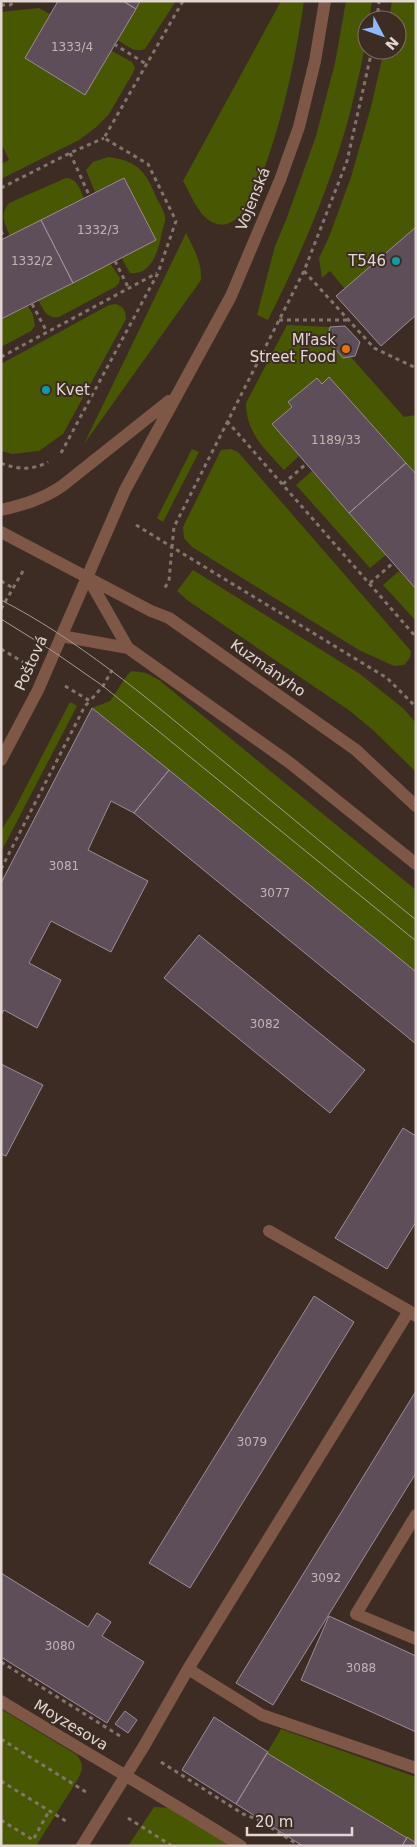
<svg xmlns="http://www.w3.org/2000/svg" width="417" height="1847" viewBox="0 0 417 1847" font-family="'DejaVu Sans',sans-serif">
	<rect width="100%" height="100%" fill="#3c2c24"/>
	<!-- green -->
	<path fill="#485701" d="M140 1H176L145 49C135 54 125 44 116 39Z
		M281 1H304C295 63 279 139 253 196 247 209 232 231 214 223 199 217 191 195 183 181Z
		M346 1H372L369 20H367C367 43 361 66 356 88 338 169 305 246 268 320L257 315 275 246 286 220 316 136 335 63Z
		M392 1H416V227L345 289 330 271 322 278 319 258 329 237 351 177 371 107 384 50H397V20H389Z
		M39 8 50 14 25 58 85 95 110 50 132 62 135 67 133 73 109 114 95 128 79 140 1 179V164L9 160 1 143V12Z
		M108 157C139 161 146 172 157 199 160 204 164 211 165 217 166 221 163 228 162 232 159 249 152 276 130 273L121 257 156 240 124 178 95 192 86 170 93 162Z
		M66 178C78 179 79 188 84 198L10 236C4 222 0 215 9 203Z
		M186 233C194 249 202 262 201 280L84 444Z
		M110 263 120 278 119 283 115 287 59 317C46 319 44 310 38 300Z
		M116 304C124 307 126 311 126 319L63 434 39 451 12 454 1 451V364L109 305Z
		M28 306 33 315 35 326 31 331 1 347V319Z
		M287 325 330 327 327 339 343 358 350 356 404 417 416 415V474L329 377 322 384 317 378 292 407 272 424 299 456 284 470C265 449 246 433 246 403Z
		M192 449 199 452 163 522 157 518Z
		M231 449 238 452 411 651 410 658 404 665 394 666 359 650 192 547 184 538 183 527 221 450Z
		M312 471 386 555 370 568 296 485Z
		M193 570 360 674 404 709 416 723V772L373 730 350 711 187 600 177 591Z
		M399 571 416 589V621L383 585Z
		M132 671 146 673 159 680 416 890V972L92 708 110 701 128 674Z
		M70 702 77 706 1 852V830L13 812Z
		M1 1709 77 1755C84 1765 83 1768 78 1779L36 1846H1Z
		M281 1729 416 1777V1843L267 1753Z
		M154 1807 171 1808 230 1846H128Z"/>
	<!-- building -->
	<path fill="#5e4e5a" stroke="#9d8c99" d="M58 1H123L136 9 85 95 25 58Z
		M123 1H140L136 9Z
		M124 178 156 240 73 283 41 220Z
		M41 220 73 283 1 319V240Z
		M416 227V315L381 346 336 296Z
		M345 326 360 342 355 356 343 358 327 339 330 327Z
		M329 377 406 463 349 513 272 424 292 407 288 402 317 378 322 384Z
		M406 463 416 474V589L349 513Z
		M92 708 169 770 134 813 111 801 88 850 148 881 111 952 51 921 29 963 61 980 37 1028 4 1010 1 1015V883Z
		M169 770 416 972V1044L134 813Z
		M199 935 365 1070 330 1113 164 978Z
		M1 1064 43 1085 6 1156 1 1154Z
		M403 1128 416 1136V1222L387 1269 335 1238Z
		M314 1296 354 1322 190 1588 149 1563Z
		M416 1391V1473L273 1705 236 1683Z
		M1 1573 88 1627 97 1613 111 1622 102 1636 144 1662 107 1723 1 1657Z
		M329 1616 416 1656V1732L301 1680Z
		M125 1711 137 1720 128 1733 115 1724Z
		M214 1717 268 1752 236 1804 182 1770Z
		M267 1753 407 1838 402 1846H303L236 1804Z
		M407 1837 416 1843V1846H402Z"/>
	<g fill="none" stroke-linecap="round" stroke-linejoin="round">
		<!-- path -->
		<path stroke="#83756e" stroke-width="3" stroke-dasharray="4 4" stroke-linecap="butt" d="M1 5H10L16 1
			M377 20 379 1
			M114 44 146 64
			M372 50 347 161 304 271 174 527 172 547 387 678 416 707
			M70 153 89 195
			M1 188 70 153 104 138
			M1 231 4 238
			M115 261 129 289
			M304 271 374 348 416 368
			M32 304 47 332
			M279 320H347
			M1 357 157 273
			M227 421 416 637
			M61 453 158 273 176 221 148 164 104 138 183 1
			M1 463C17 470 33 470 48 462
			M283 484 306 464
			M136 525 172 547 169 581 164 589
			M1 581 13 588
			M370 583 393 563
			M1 609 23 571
			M1 649 23 662
			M65 686 90 701 103 686 112 670
			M1 869 85 706 90 701
			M1 1662 120 1736
			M1 1739 86 1792
			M161 1762 243 1814 259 1820 300 1846
			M1 1781 69 1823
			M128 1818 172 1846
			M1 1820 33 1840 49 1811"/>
		<!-- service -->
		<path stroke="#7e5747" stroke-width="12" d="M269 1231 409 1311
			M416 1515 356 1614 416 1639
			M188 1669 262 1715 416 1768
			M1 1701C81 1750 162 1796 241 1846
			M144 1746 188 1669 409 1311 416 1316"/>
		<!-- minor -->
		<path stroke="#7e5747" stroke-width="12" d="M1 510C23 505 43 499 62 486L169 401
			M1 532 151 611 169 618 356 750 416 806
			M87 576 128 648
			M61 636 128 648 290 763 416 864
			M1 760 38 690 125 490 231 296 280 180 299 127 315 61 325 1
			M82 1846 144 1746"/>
		<!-- tram -->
		<path stroke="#a69a94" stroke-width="1" d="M1 600C77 639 145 696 211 751 279 807 347 864 416 920
			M1 619 54 652 103 686 416 941"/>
	</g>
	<!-- markers -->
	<g fill="#0f9aa8" stroke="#3c2c24" stroke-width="2">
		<circle cx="396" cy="261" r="5"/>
		<circle cx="46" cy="390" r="5"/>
	</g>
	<circle fill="#e8710a" stroke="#3c2c24" stroke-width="2" cx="346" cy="349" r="5"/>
	<g text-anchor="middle" stroke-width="4" stroke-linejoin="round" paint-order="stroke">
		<!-- number labels -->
		<g font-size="12" fill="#c1b5b4">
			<text x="72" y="51">1333/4</text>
			<text x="98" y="234">1332/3</text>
			<text x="32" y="265">1332/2</text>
			<text x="336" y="444">1189/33</text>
			<text x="64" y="870">3081</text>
			<text x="275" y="897">3077</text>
			<text x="265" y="1028">3082</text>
			<text x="252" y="1446">3079</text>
			<text x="326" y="1582">3092</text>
			<text x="60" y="1650">3080</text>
			<text x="361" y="1672">3088</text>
		</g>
		<!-- street labels -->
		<g font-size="15" fill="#e2d7d2" stroke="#3c2c24">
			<text transform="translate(253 199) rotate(-68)" y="5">Vojenská</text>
			<text transform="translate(31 663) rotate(-66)" y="5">Poštová</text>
			<text transform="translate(268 668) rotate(35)" y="5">Kuzmányho</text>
			<text transform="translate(71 1725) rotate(31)" y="5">Moyzesova</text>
		</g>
		<!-- poi labels -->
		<g font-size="15" fill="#e2d7d2" stroke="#3c2c24" text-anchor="end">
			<text x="386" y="266">T546</text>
			<text x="336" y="345">Mľask<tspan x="336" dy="17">Street Food</tspan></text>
			<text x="56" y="395" text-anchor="start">Kvet</text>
		</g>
	</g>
	<!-- border -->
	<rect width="417" height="1847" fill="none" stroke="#e2d7d2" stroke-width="5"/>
	<!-- north arrow -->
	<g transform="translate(382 35) rotate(131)"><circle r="24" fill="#3c2c24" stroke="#7e706a"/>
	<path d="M0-4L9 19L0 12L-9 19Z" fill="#8eb9fd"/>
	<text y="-8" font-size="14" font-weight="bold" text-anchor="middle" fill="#e2d7d2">N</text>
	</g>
	<!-- scale -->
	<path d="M247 1827v8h105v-8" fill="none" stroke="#e2d7d2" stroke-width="2.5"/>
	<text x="255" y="1827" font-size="15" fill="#e2d7d2" stroke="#3c2c24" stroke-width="4" paint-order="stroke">20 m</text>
</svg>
